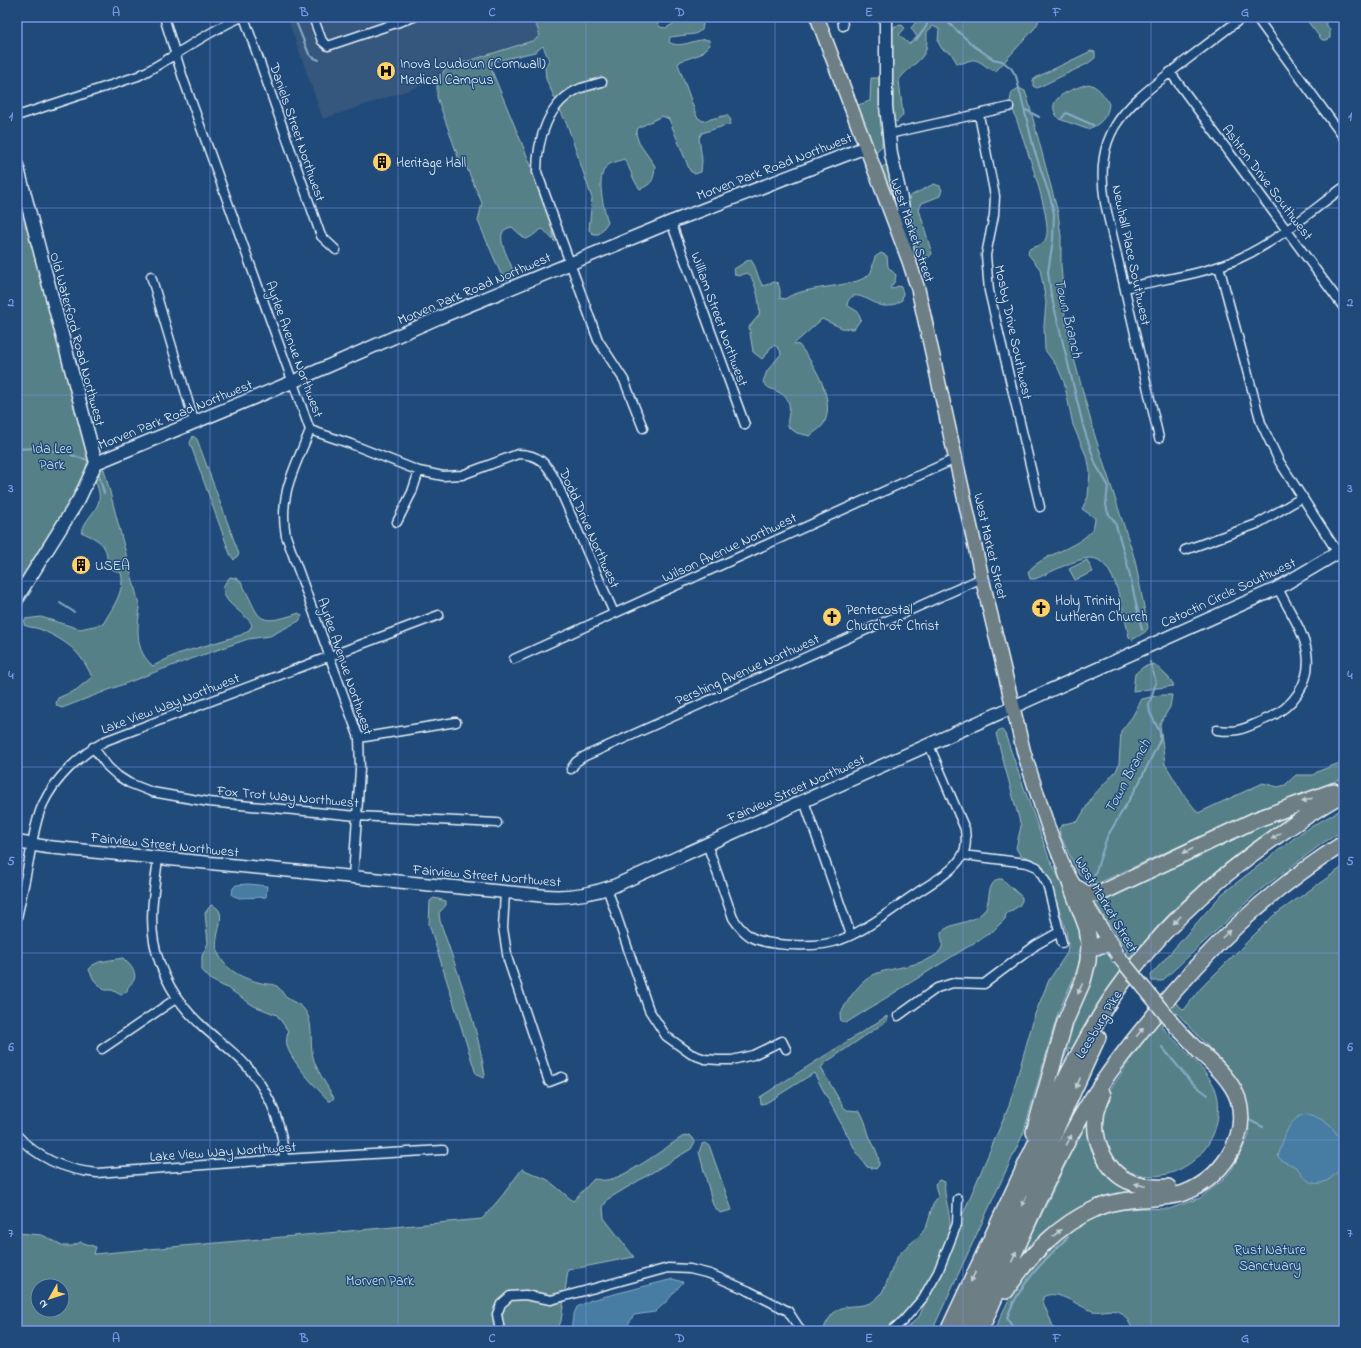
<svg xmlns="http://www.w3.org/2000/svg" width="1361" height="1348" viewBox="0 0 1361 1348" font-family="'Indie Flower',sans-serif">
	<rect width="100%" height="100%" fill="#1f4a7a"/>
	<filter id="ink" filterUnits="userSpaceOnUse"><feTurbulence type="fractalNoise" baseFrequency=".025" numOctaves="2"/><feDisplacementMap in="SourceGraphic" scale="8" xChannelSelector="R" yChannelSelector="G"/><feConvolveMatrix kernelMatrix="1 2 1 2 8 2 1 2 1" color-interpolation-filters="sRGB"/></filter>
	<g filter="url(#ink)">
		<!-- built -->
		<path fill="#34577d" d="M287 17H533L543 45 323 119Z"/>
		<!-- green -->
		<path fill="#578087" stroke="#a0b8c0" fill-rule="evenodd" d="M533 17H654L660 27 666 28 685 17H701L703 24 702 30 695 34 670 37 669 42C681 50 697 37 709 40L710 45 701 54 681 61 678 64 697 117 703 121 727 115 731 120 730 124 702 133 699 138 702 160 701 172 695 174 690 171 669 119 662 116 638 128 636 134 639 143 655 166C654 179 653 184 640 189 632 180 631 168 624 159 619 161 610 163 607 166 595 177 604 209 608 222L599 234H593L589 230 592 198 568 127 546 79 545 68 549 60 543 46 535 52 492 62V71L544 197 555 242 543 229C536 231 533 238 525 239L512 227C488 231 513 261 514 276L506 280 501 274 478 221 482 203 466 166 462 168 437 97V81L446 68 535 40 540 35Z
			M920 17H1039L1038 23 1034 29 996 71C988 70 983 62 975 60 968 59 964 65 957 63L951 53 942 49 938 42 939 29 933 26 927 32C927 38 927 44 926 49 924 60 906 69 899 80L903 115 897 122 892 119 891 31 895 26 902 25 905 28 899 35 909 44 917 37 911 28Z
			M1304 17H1322L1330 30V38L1327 40H1322Z
			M1091 51 1095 52V58L1087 64 1037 88 1033 86V80L1037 77Z
			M871 78H881L882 146 877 151H874L855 106 870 101Z
			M1088 84C1097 85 1105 96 1109 104 1108 117 1099 126 1087 129L1059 119C1041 98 1073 89 1088 84Z
			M1019 88 1025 91 1028 100 1058 213 1061 236V265L1065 317 1072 351 1094 433 1135 560 1148 628 1145 632 1132 640 1129 637C1124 617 1116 557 1090 558 1074 559 1050 573 1035 579H1030L1028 572C1043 551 1096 546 1095 518L1082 509 1088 497 1090 472 1088 460 1073 425 1064 382 1058 368 1045 350 1044 326 1046 302 1040 269 1028 254 1029 249C1035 246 1043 246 1046 238 1054 219 1018 125 1010 101L1012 92Z
			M886 165 888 167 903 226 880 168Z
			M17 181 89 454 83 481 17 585Z
			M934 184 940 186 942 190 940 196 922 203 919 209 932 254 925 261 919 257 907 207 910 196Z
			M881 253 887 256 888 267 896 275 895 281 890 288 892 289 898 286 901 287 903 293 902 300C896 304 891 307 884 306 873 305 851 284 847 305L858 312 861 319 854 329 842 328 822 319 794 344 799 345C813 362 835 398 825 421 823 428 815 431 810 436L797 433 788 427C786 418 792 410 788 401 782 389 769 392 763 382L767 371 781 354 780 350 775 345 770 348 767 354 762 359 753 352 749 327 759 315C761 306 755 277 747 273L739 276 735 275 734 269 750 259C757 266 757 278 763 286L774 282 778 283 780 290V298L785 299C805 284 861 289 871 272 873 268 873 261 875 257Z
			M193 436 197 439 239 554 234 560 230 554 190 443Z
			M104 469 140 608C137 630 135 651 153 666L177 654 241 635 250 629 252 625C247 612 208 598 230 577L236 578 241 582C261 616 252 629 299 613L302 616 299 621 270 636 248 639 163 669 62 708 57 706 56 703 58 698 76 690 92 677C80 651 68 642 42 630 36 627 30 628 24 625L25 619 41 617 80 629 103 624C111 610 126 590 121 573L109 568C107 562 107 552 105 549 101 540 90 536 81 532 91 508 107 508 95 480L98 471Z
			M1087 560 1093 572 1075 580 1069 569Z
			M1154 664 1168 677 1174 686 1133 691 1135 674 1143 667Z
			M1160 695H1172L1170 707 1160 724 1165 764 1184 795 1198 813 1263 783 1278 787 1285 785 1296 775H1313L1317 772 1344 761V778L1258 810 1092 886 1079 875 1060 835 1059 828 1064 824 1078 821 1092 797 1116 771 1119 764 1121 731 1132 717 1142 699Z
			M999 730H1002L1005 734 1049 858 1071 901 1079 928 1081 949 1078 968 1058 1013 1023 1134 932 1331H903L919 1317 1009 1106 1035 1014 1049 980 1067 953 1068 944 1066 931 1051 885 1042 868 1032 859 1020 855 1016 848 1021 826 996 734Z
			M1344 808V830L1323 843 1259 891 1162 981H1152L1151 975 1222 894 1302 832Z
			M1299 810C1260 837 1222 865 1187 897 1140 940 1104 995 1073 1049L1069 1048 1049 1092 1091 928 1114 964 1127 951 1097 906 1096 900 1232 835Z
			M1344 866V1331H1133C1130 1324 1127 1317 1121 1313 1112 1307 1102 1313 1093 1311 1078 1307 1058 1288 1043 1297V1302L1055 1331H994L1009 1299 1034 1263 1054 1244 1083 1221 1108 1211 1141 1208 1169 1209 1200 1198 1223 1180 1232 1169 1249 1136 1248 1107 1235 1076 1177 1013 1161 1026C1175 1041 1207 1070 1215 1088 1220 1101 1219 1113 1216 1126 1207 1161 1167 1186 1131 1172 1104 1160 1099 1122 1106 1098 1108 1091 1115 1083 1119 1077 1136 1051 1154 1026 1176 1003L1184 1010 1201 988 1273 916Z
			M998 879H1002L1022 897V901L1019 906 1006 914 1005 919 993 931 846 1023 841 1021 840 1015C847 1001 858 983 873 975 888 967 932 966 941 949 945 942 940 938 941 932 952 922 970 924 981 914 993 904 984 887 998 879Z
			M434 898 446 901V905L439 913 440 921C457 971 477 1023 485 1075L483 1078 477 1075 475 1071 429 924 430 901Z
			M211 905C233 911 209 938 219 955 228 973 247 980 266 984 269 984 272 984 275 985 281 988 283 995 287 998 293 1002 298 1003 303 1008 315 1021 309 1041 313 1057 316 1069 325 1082 331 1093L334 1098 331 1101H329C316 1087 293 1064 287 1046 286 1041 287 1036 288 1031L277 1015 254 1006 229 989 211 980 202 970V956L208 943 205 913Z
			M123 958C128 963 138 972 134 980 131 985 128 985 127 991L121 995 112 990H104L94 980 89 970 91 966 99 962Z
			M887 1016V1021L825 1063 821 1068 843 1106 847 1110 860 1111C864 1118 866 1124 868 1132 871 1143 880 1153 879 1165L876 1169 867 1167 857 1153 814 1073 766 1103 761 1104 760 1097Z
			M1092 1108 1091 1126 1132 1190 1130 1195 1062 1221 1042 1236 1023 1254Z
			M689 1135 693 1138 695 1142 691 1149 608 1199 603 1207 604 1218 634 1257 568 1270 561 1321 557 1331H17V1233L42 1235 64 1246H72L81 1242 96 1247 94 1254 482 1219 502 1196 522 1169 548 1180 573 1201 594 1179C598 1179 602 1181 606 1180 624 1179 665 1148 682 1137ZM38 1286H62V1310H38Z
			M705 1143 709 1145 732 1210 720 1213 713 1205 699 1152 702 1144Z
			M939 1180 945 1182C943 1197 951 1212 950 1227 948 1254 908 1324 881 1331 869 1334 837 1331 823 1331 838 1290 861 1318 880 1295 888 1284 891 1268 898 1256 906 1245 921 1238 927 1225 931 1215 930 1206 938 1197L935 1184Z"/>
		<!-- water -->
		<path fill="#467ca3" stroke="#87abc5" d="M248 884 267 886 266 897 239 898 232 895 233 888 236 885Z
			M1306 1114C1337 1119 1360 1159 1328 1180 1323 1183 1316 1185 1311 1182 1304 1180 1301 1171 1296 1167 1289 1163 1283 1163 1278 1157 1284 1140 1286 1119 1306 1114Z
			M673 1279 683 1282 667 1301 655 1312 634 1315 624 1331H571L573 1316 577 1307 591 1300Z"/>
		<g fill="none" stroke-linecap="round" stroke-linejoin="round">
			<!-- stream -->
			<path stroke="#87abc5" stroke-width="2" d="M294 17 309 54 312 57 319 60
				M942 17 974 46 993 59 1002 61 1011 68 1016 76 1034 149 1051 200 1054 214 1053 240 1048 272 1051 294 1084 429 1096 465 1108 485 1106 505 1108 513 1115 522 1127 563 1142 630
				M916 40 926 27 929 18 933 17
				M1026 110 1039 117
				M1062 118 1066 113 1093 125
				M17 449 34 448 62 452
				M71 455 88 460
				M99 475 104 493
				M60 603 74 612
				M17 612 31 591
				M1094 877 1107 837 1139 783 1160 740V732L1150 713 1149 705 1156 682 1150 662
				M1162 1047 1191 1082 1208 1095
				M1249 1120 1263 1127
				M1015 1331 1007 1318C1018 1286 1044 1260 1068 1237"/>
			<!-- street casing -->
			<g stroke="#e8f1f8" stroke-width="11">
				<path id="street" d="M164 17 183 78 310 430C295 468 278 494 286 536L359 738 360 769 353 878
					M244 17 321 236 336 250
					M313 17 322 41 328 46 414 17
					M842 17 843 26
					M1256 17 1344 138
					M1170 72 1344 308
					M602 82C595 84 588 86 581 88 548 101 537 140 537 172L598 340 624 380 643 428
					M979 115 995 196 994 215 986 255 989 291 1040 507
					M17 116 138 76C174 58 205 32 242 17
					M889 134 1009 107
					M671 222 745 425
					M1219 266 1261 423 1279 461 1338 553
					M151 276 194 421
					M1125 288C1162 279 1206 274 1240 258 1278 241 1311 211 1344 187
					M310 430 351 444 419 471 443 476 462 475 518 454C539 454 547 464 556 481L614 613
					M1159 438 1105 203C1094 134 1121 110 1172 71 1196 53 1219 35 1243 17
					M397 522 412 492 419 471
					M1185 550 1257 524 1303 497
					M514 659 955 459
					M1217 730C1239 733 1245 728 1266 719 1293 708 1312 682 1307 652 1303 629 1287 608 1278 588
					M359 738 456 722
					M93 747 108 767 118 776 129 783 152 792 209 802 357 816 497 823
					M571 769 576 762 583 757 982 578
					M804 801 851 935
					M707 844 733 918C739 927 747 937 758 940 777 946 820 948 840 940 867 930 891 910 915 894 931 883 952 873 962 856 967 848 966 838 965 829L929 745
					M963 855 1027 863 1037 867 1047 884 1062 943
					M158 858C155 886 149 914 154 942 160 973 176 1002 199 1023 215 1039 236 1052 250 1070 271 1096 283 1126 284 1159
					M607 888 649 1010 666 1036 691 1054 705 1059 719 1060H732L753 1055 782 1041 786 1049
					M505 892 503 928 508 960 549 1082 562 1077
					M17 918C22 895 27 872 31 849 34 834 36 818 43 804 55 778 80 755 105 741L439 615
					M898 1016 937 988 953 983 984 984 1036 945 1059 932
					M102 1049 177 998
					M17 1135C38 1159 66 1170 97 1173L284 1159 443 1150
					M500 1331 497 1314 501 1304 510 1296 525 1295 551 1300 668 1268 690 1269 710 1274 749 1291 788 1311 801 1331
					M891 1331 903 1321 923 1298 938 1272 957 1224 958 1199"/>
			</g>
			<!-- secondary casing -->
			<g stroke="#e8f1f8" stroke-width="15">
				<path id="secondary" d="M886 17V106L891 154 903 208 908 254
					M17 165 96 463 79 499 17 598
					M96 463 292 382 438 318 671 222 866 147
					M17 842 47 847 546 896C570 898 591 894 614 886L1278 588 1344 549"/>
			</g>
			<!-- primary casing -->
			<g stroke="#e8f1f8" stroke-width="16">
				<path id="primary" d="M817 17 909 261 918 289 982 578 1024 753 1048 827 1066 872 1116 952
					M1175 1026 1198 1050"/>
			</g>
			<!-- highway casing -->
			<g stroke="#e8f1f8" stroke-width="18">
				<path id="highway" d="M1077 888 1087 894H1099L1255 820 1334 791
					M1089 951 1100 945 1111 944
					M1103 1095C1100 1103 1096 1110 1096 1118 1093 1141 1107 1172 1128 1181 1141 1187 1154 1188 1168 1187
					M1034 1132 1065 1022 1083 981 1088 961 1089 943 1087 928 1066 872
					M1006 1291C1028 1256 1059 1224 1097 1208 1126 1195 1157 1202 1184 1193 1219 1180 1250 1139 1238 1099 1231 1079 1213 1064 1198 1050
					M948 1331 1069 1072C1083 1046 1096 1020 1113 996 1172 910 1255 845 1344 793
					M964 1331 1098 1037
					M980 1331C1012 1260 1041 1187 1079 1120 1100 1083 1125 1050 1152 1018 1209 947 1267 892 1344 843"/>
			</g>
			<!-- street -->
			<use href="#street" stroke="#1f4a7a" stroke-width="8"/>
			<!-- secondary -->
			<use href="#secondary" stroke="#1f4a7a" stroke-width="12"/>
			<!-- primary -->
			<use href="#primary" stroke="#6d7e84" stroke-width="13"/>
			<!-- highway -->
			<use href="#highway" stroke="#6d7e84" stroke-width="15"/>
			<!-- primary-bridge casing -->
			<g stroke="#e8f1f8" stroke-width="16" stroke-linecap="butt">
				<path id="primary-bridge" d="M1119 957 1175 1026"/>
			</g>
			<!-- primary-bridge -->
			<use href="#primary-bridge" stroke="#6d7e84" stroke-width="13"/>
		</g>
		<!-- one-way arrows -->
		<defs><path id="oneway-solid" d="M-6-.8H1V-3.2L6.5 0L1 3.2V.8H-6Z"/></defs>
		<g fill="#c3ced5">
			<use href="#oneway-solid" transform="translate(1307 800) rotate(160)"/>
			<use href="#oneway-solid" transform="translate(1276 836) rotate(146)"/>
			<use href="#oneway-solid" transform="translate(1188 851) rotate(154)"/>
			<use href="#oneway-solid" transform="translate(1177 920) rotate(135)"/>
			<use href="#oneway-solid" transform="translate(1226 934) rotate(-45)"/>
			<use href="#oneway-solid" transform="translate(1080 989) rotate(114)"/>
			<use href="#oneway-solid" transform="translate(1140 1032) rotate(-51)"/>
			<use href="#oneway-solid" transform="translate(1078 1083) rotate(114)"/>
			<use href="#oneway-solid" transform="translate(1069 1140) rotate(-62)"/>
			<use href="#oneway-solid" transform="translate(1140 1185) rotate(-165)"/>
			<use href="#oneway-solid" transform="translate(1024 1201) rotate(115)"/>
			<use href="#oneway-solid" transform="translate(1057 1233) rotate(-41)"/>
			<use href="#oneway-solid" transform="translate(1014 1257) rotate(-65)"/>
			<use href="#oneway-solid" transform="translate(973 1277) rotate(115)"/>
		</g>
	</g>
	<!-- grid -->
	<path fill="none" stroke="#7897e6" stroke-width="1" stroke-opacity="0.55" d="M210 17V1331M398 17V1331M586 17V1331M775 17V1331M963 17V1331M1151 17V1331M17 208H1344M17 395H1344M17 581H1344M17 767H1344M17 953H1344M17 1140H1344"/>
	<!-- icons -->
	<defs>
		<g id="hospital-disc" transform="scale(1)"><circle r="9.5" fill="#ffd166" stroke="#1f4a7a"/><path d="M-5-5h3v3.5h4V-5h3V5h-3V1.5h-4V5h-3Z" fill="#111"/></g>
		<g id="building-disc" transform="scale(1)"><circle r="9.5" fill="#ffd166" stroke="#1f4a7a"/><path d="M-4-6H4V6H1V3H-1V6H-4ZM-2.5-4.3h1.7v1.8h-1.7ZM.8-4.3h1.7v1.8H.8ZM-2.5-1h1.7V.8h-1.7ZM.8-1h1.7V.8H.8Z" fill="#111"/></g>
		<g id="church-disc" transform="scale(1)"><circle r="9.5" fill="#ffd166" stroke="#1f4a7a"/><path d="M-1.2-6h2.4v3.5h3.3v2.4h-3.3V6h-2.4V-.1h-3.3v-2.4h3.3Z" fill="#111"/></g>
	</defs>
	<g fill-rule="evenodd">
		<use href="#hospital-disc" x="386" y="71"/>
		<use href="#building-disc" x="382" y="162"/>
		<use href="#building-disc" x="81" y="565"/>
		<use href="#church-disc" x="1041" y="608"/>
		<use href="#church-disc" x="832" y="617"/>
	</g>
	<g text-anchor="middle" stroke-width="3" stroke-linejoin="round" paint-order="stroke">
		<!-- poi labels -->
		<g font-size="14" fill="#e8f1f8" stroke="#1f4a7a" text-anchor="start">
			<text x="400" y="68">Inova Loudoun (Cornwall)<tspan x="400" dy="16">Medical Campus</tspan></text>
			<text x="396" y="167">Heritage Hall</text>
			<text x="95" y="570">USEA</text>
			<text x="1055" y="605">Holy Trinity<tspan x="1055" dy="16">Lutheran Church</tspan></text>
			<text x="846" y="614">Pentecostal<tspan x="846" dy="16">Church of Christ</tspan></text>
		</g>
		<!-- street labels -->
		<g font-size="14" fill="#e8f1f8" stroke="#1f4a7a">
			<text transform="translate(298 132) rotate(71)" y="5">Daniels Street Northwest</text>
			<text transform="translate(774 166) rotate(-21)" y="5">Morven Park Road Northwest</text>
			<text transform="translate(1268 182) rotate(53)" y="5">Ashton Drive Southwest</text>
			<text transform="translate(913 230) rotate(71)" y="5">West Market Street</text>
			<text transform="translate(1132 255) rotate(78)" y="5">Newhall Place Southwest</text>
			<text transform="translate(474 288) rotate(-23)" y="5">Morven Park Road Northwest</text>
			<text transform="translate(720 319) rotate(70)" y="5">William Street Northwest</text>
			<text transform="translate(1014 332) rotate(78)" y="5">Mosby Drive Southwest</text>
			<text transform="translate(78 339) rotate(75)" y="5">Old Waterford Road Northwest</text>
			<text transform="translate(295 349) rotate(70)" y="5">Ayrlee Avenue Northwest</text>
			<text transform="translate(175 414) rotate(-22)" y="5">Morven Park Road Northwest</text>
			<text transform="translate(590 528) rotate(66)" y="5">Dodd Drive Northwest</text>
			<text transform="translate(991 546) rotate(77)" y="5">West Market Street</text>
			<text transform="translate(729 547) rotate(-25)" y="5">Wilson Avenue Northwest</text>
			<text transform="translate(1228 592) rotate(-25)" y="5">Catoctin Circle Southwest</text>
			<text transform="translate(346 666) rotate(71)" y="5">Ayrlee Avenue Northwest</text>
			<text transform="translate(747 669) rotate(-24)" y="5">Pershing Avenue Northwest</text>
			<text transform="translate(170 703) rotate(-21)" y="5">Lake View Way Northwest</text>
			<text transform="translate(796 788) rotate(-24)" y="5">Fairview Street Northwest</text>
			<text transform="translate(288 796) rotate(5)" y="5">Fox Trot Way Northwest</text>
			<text transform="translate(165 844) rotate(6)" y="5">Fairview Street Northwest</text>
			<text transform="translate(487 875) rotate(5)" y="5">Fairview Street Northwest</text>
			<text transform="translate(1107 904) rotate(59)" y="5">West Market Street</text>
			<text transform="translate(1098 1024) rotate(-59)" y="5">Leesburg Pike</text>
			<text transform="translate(223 1151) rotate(-4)" y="5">Lake View Way Northwest</text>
		</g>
		<!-- park labels -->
		<g font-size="14" fill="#d2e0e7" stroke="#1f4a7a">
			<text x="52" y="453">Ida Lee<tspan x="52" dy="16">Park</tspan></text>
			<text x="1270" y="1254">Rust Nature<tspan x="1270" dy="16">Sanctuary</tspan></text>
			<text x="380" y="1285">Morven Park</text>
		</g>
		<!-- water labels -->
		<g font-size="15" font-style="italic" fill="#d0dfeb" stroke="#1f4a7a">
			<text transform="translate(1069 318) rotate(77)" y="5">Town Branch</text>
			<text transform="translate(1127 776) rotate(-62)" y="5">Town Branch</text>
		</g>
	</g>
	<!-- margin -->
	<rect width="1361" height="1348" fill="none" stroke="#1f4a7a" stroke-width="44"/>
	<!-- north arrow -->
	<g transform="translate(50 1298) rotate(231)"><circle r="19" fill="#1f4a7a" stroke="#6f8dac"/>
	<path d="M0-3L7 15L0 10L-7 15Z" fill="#ffd166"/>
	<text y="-6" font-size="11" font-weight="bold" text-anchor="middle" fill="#e8f1f8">N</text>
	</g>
	<rect x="22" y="22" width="1317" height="1304" fill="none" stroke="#7897e6" stroke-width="1.5"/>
	<g font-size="13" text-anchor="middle" font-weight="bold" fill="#7897e6">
		<text x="116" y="16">A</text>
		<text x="304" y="16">B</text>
		<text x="492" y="16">C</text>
		<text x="680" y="16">D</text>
		<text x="869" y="16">E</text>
		<text x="1057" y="16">F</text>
		<text x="1245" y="16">G</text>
		<text x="11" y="120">1</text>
		<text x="1350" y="120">1</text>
		<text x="11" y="306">2</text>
		<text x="1350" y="306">2</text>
		<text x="11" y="492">3</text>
		<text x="1350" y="492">3</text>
		<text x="11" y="679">4</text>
		<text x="1350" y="679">4</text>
		<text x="11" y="865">5</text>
		<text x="1350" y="865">5</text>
		<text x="11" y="1051">6</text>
		<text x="1350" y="1051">6</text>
		<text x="11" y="1237">7</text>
		<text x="1350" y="1237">7</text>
		<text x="116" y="1342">A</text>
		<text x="304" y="1342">B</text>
		<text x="492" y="1342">C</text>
		<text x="680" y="1342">D</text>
		<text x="869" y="1342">E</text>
		<text x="1057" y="1342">F</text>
		<text x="1245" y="1342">G</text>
	</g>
</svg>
